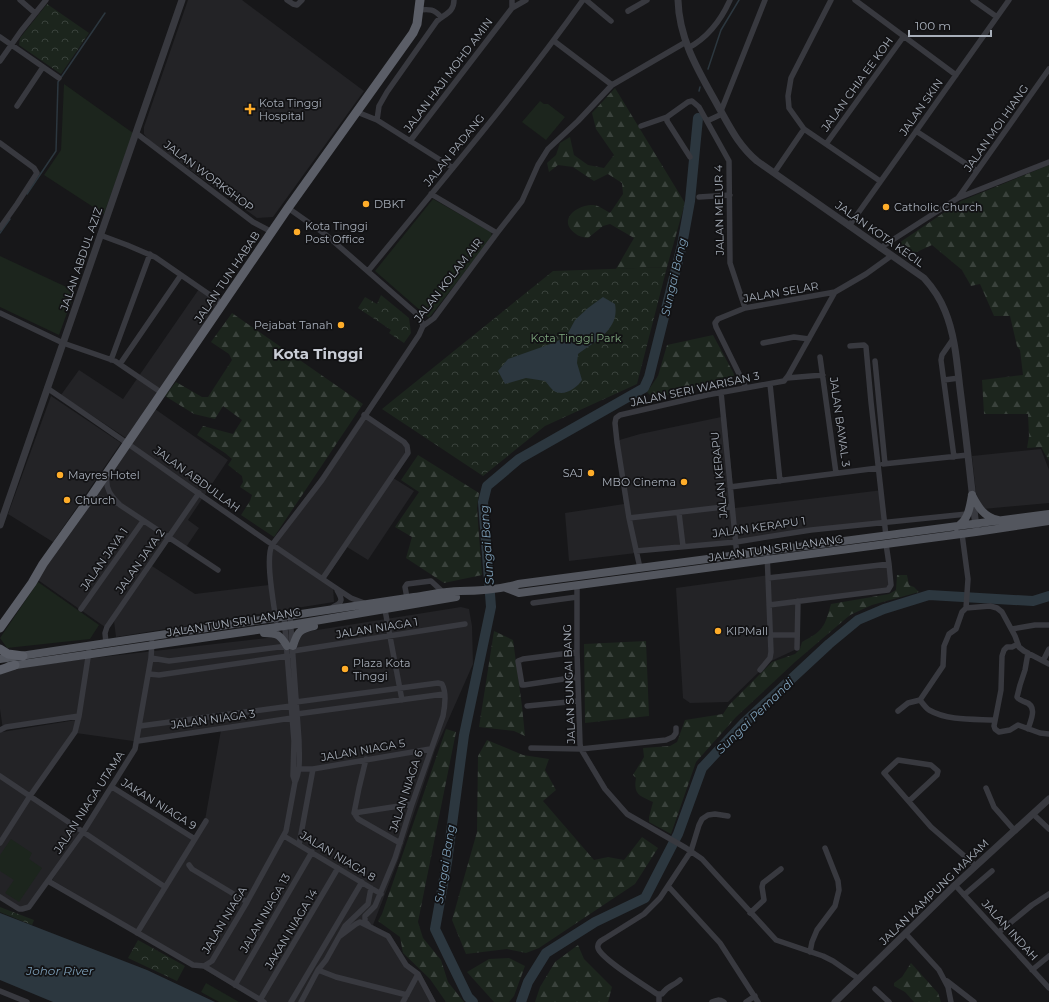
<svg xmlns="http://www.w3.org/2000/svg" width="1049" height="1002" viewBox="0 0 1049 1002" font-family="Montserrat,sans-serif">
	<defs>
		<pattern id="forest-firs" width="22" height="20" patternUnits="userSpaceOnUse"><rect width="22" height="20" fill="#1c251d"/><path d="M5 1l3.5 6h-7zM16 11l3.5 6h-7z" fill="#3a423c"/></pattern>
		<pattern id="park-crowns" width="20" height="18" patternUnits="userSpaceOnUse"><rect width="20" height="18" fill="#1c251d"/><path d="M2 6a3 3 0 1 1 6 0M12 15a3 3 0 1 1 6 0" fill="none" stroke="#3a423c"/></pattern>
	</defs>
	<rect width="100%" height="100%" fill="#171719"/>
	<!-- built -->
	<path fill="#232326" d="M188 0H242L364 91 273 217 257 218 149 140 144 134V127Z
		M199 289 218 303 126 438 61 395 79 370 123 399Z
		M51 396 121 443 53 542 8 514Z
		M155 409 228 460 188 520 199 528 184 550 166 539 105 627 38 580 46 566Z
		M361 416 404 445 405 453 390 476 414 491 368 560 347 547 324 581 333 587 334 602 116 637 114 621 152 566 195 594 269 585 267 555 269 548 321 476Z
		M726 416 735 508 883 490 887 523 569 561 565 513 624 504 616 441 640 434Z
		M1041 449 1049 470V503L983 509 976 493 972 456Z
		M890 562 893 587 800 603 799 648 769 662 728 702 690 703 683 698 676 588 770 575Z
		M461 607 469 609 472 626 473 664 435 750 399 858 373 925 391 936 409 964 421 974 436 1002H260L52 880 115 786 195 836 205 820 221 730 140 742 76 733 81 718 3 730 0 709V672L11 669 85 659 267 638Z
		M76 720 73 732 33 795 83 829 30 903 26 907H19L0 895V731L2 732Z"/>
	<!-- grass -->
	<path fill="#1c251d" d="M64 84 133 133 104 214 44 175 61 150Z
		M540 101 544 104H548L565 117 546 140 522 122Z
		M433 199 491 232 492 237 429 318 375 271Z
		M0 256 75 291 59 335 0 307Z
		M38 582 99 625 90 639 7 648 0 638Z
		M11 839 32 853 29 859 42 868 19 902 5 893 14 880 0 871V855Z
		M206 983 239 1002H219L201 992Z"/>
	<!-- forest -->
	<path fill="url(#forest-firs)" d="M615 88 685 203 667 267 616 269 634 238 610 224 603 226 588 238C584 237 579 237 576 234 557 221 575 205 593 205 598 205 605 210 610 213L623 194 622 183 608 174 594 181 573 167 558 165 549 172 547 163 556 155 560 143 570 137 574 155 588 165 604 168 614 155 596 129 592 113Z
		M1049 165V461L1041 447 1027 448 1029 436 1028 414H984L982 380 1023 375 1020 350 1017 346 1010 316H994L980 284 971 286 962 270 932 245 906 257 896 245 961 201Z
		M232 313 363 404 274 537 241 515 250 501 252 495 240 487 243 482 242 476 228 465 232 459 225 453 197 435 203 426 233 434 242 420 223 406 215 419 194 414 165 396 176 382 202 397H208L232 360 229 354 211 342Z
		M713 335 734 374 732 380 709 383 654 399 647 392 658 376 667 345Z
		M418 455 479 493 477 508 482 575 444 583 406 558 412 537 395 527 419 492 401 480Z
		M897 575H907L909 585 914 587 919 592 872 605 850 615 795 662 736 717 696 762 671 834 649 822V817L653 802C640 796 633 795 636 778L633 775 644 757 643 748 670 746 677 742 685 720 723 714 729 705 772 662 795 654 800 649 802 642C824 630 824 628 831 604L889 594 896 590Z
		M494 631 513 640 522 706 525 736 514 731 479 727Z
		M646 641 649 716 585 723 584 644Z
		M446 729 456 732 418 922 423 938 441 960 448 982 464 1002H446L430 979 403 953 400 937 378 921 382 914Z
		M487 740 523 755 549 759 545 770 556 790 543 801 594 860 608 857 624 860 642 837 658 848 635 884 539 948 526 953 507 949 466 954 452 920 477 832 478 756Z
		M578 945 584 959 612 987 608 1002H535L540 987 555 962Z
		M509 958 525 966 514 996 509 1002H494L467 972 489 959Z
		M911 963 938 993 941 1002H914L905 992 894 986V983L902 977Z"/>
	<!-- park -->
	<path fill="url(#park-crowns)" d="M47 4 89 33 61 74 19 45 20 38Z
		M667 267 637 384 545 426 483 476 382 409 553 271Z
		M381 295 409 318 411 333 404 343 389 333 391 330 358 308 365 297 377 304Z
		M0 907 34 920 32 925 0 912Z
		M138 940 185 966 177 981 128 958Z"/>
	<!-- water -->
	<path fill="#2c373f" d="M603 297 615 304C620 329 596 341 578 354L577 363 582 380C577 388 564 397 554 391 551 389 548 384 545 381L526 378 505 384 498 371 508 359 556 342 567 335 575 320 588 308Z
		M0 913 147 970 215 1002H53L0 980Z"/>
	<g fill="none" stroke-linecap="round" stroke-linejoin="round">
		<!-- stream -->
		<path stroke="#2c373f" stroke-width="1.5" d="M708 69 721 30 739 0
			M699 91 700 87
			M27 194 56 151 58 82 105 13
			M0 233 10 219"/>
		<!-- river -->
		<path stroke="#2c373f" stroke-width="10" d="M473 1002 468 997 435 929 447 862 464 735 491 607 483 502 487 486 519 459 644 388 649 377 682 245 690 201 698 118
			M521 1002 528 982 546 953 595 922 645 898 678 834 702 768 744 723 829 644 858 620 884 609 929 595 1033 601 1049 596"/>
		<!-- minor -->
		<path stroke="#38393f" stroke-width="5.5" d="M20 0 35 13
			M287 0 293 4 297 5 302 0
			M586 0 611 21
			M831 0 791 78 788 96 789 108 804 129 880 181
			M855 0 956 75
			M973 0 997 17
			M512 8 526 0
			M419 10C430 9 434 9 441 17
			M628 11 647 0
			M0 37 59 78
			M554 41 612 85
			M688 48C707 38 721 20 730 0
			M0 61 21 31 46 0
			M17 106 43 67
			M721 111 765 0
			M357 112 377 120 453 168
			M377 120 379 106 387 92 437 21C444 14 454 13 454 0
			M707 121 722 114
			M641 126 667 117
			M916 131 977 171
			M136 133 253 222 272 232
			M410 141 512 8V0
			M0 143 34 168 37 173 17 204 0 228
			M826 144 904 36
			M690 157 667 121V117L688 102 692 101 699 107 729 161 730 263 745 308
			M774 173 804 129
			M431 194 497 233
			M699 197 730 195
			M958 198 1049 69
			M288 208 325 234 419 316 421 320 423 326
			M849 226 1009 0
			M100 235 127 245 155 257 223 304
			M880 248 958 198 1049 162
			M368 271C441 182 516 94 583 0
			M0 313 63 343 115 361 162 393
			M953 339 942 355 941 360 954 457
			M763 343 794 337 809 339
			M850 346 864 345 866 347 871 402 886 536
			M820 357 836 473
			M111 360 150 254
			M875 361 885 464
			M120 364 181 275
			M787 378 823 375
			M944 380 959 378
			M770 384 780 481
			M47 388C149 457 248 530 351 598L364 603
			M746 388 716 327 715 323 718 319 745 308 835 292 866 274 891 256
			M721 392 737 556
			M883 464 968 455
			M107 476C105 489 111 496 120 505L218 570
			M730 487 878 468
			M89 501C99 496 107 499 116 503
			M679 513 683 546
			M629 518 732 506
			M962 534 968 579 966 608
			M636 551 736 542 811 530 967 514
			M640 568 629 518 617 442 615 423 616 418 620 415 707 395 784 381 788 376 835 292
			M323 578 408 453 407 446 404 442 364 415
			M768 578 889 564 886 544
			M577 585V652L580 744 581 749 605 789 627 814 686 848 702 859 776 940 823 956 833 961 859 979
			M407 598 405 587 407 584 431 581 444 593
			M533 603 577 597
			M769 605 888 590 891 585 889 564
			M333 607C344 602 342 599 337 590
			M81 609 143 521
			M385 610 402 700
			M284 616 294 741 293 776 295 782
			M276 621C274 604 265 559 272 545L322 480 419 335 423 326 434 318 497 233 522 201 538 165 548 149 578 121 612 85 686 42
			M1012 629 1035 625H1049
			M771 635H797
			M106 643 105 633 107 627 199 493
			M1018 644 1012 647H1007L1004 650 1002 656 1001 690 994 726 995 729 999 732 1010 730 1018 725 1040 733 1049 734
			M797 648 798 601
			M293 651 465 624
			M577 652 523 659 518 661 522 685H524L577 677
			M151 658 169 661 287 646
			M1043 661 1049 649
			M760 670 770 658 771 652 767 552
			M149 674 159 675 288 656
			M920 700 943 666 944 646 949 634 956 629 962 612 966 608 990 606 997 608 1002 612 1015 636 1019 647 1024 651 1049 664
			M920 700C923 704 926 708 929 710 948 721 974 719 995 720
			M296 702 438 683 442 684C447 693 445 706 443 716L412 804 395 858 375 906 365 916V921L369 926
			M527 706 578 701
			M898 711 908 703 920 700
			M297 714 444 694
			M140 726 291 706
			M1028 729C1031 720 1038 706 1025 702 1021 700 1019 700 1017 697L1020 685 1025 670 1028 653
			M0 730 6 727 79 716
			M138 741 292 718
			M531 748 581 749 666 740 673 737 676 733V728
			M366 759 359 788 354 813 358 819 400 843
			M298 769H313L430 749
			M0 776 165 887
			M112 787 195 839
			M986 788 994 807 1015 831
			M909 801 937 775 938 771 931 765 898 760 884 773 931 827 976 866
			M354 813 412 804
			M1033 814 1049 829
			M284 836 381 894
			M0 843 30 796 75 732 79 716 89 651
			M299 845 313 769
			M189 865 192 869 247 902
			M48 881 193 965 204 966 212 961 247 902 286 831 295 782C301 770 299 754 299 741L290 615
			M955 885 1049 988
			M668 886 720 943 758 1002
			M964 895 992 871
			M0 897 19 909H22L29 907 83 832 135 749 151 658 152 642
			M750 913 764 900 762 887 763 883 781 869
			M999 932 1032 905 1049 894
			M137 933 206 821
			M906 934 939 970 948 987 951 1002
			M340 936 356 924 360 922 388 936 406 965 418 974 433 1002
			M810 952 812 942 817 930 835 906 839 890 838 881 825 848
			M204 966 264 1002
			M318 970 336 977 407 995
			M1032 970 1049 956
			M680 980C672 987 668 985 662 994H657C646 986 601 959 598 948 597 944 600 941 604 939L644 914 660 898 691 851 699 825 702 819 708 815 715 814 728 816
			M947 981 974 1002
			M235 985 312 852
			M875 989 889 1002
			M0 991 27 1002
			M659 994V1002
			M260 1000 338 868
			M291 1002 362 882
			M301 1002 318 970 326 960 345 926 368 904 371 888
			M403 1002 418 974
			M712 1002C716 1000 719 999 724 1002
			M746 1002 755 996"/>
		<!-- tertiary -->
		<path stroke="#38393f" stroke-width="7" d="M678 0C679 40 699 72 718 106 730 127 738 145 757 161L924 278C933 288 940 298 945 311 955 335 957 363 960 389 966 435 971 482 976 528
			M0 525 182 0
			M835 1002 955 885 1049 799"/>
		<!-- primary -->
		<path stroke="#53565e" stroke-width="8" d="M972 495C978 507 984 517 998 520
			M956 527C968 522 970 507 972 495
			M506 588 519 593 976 532 1049 521
			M264 633C278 633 280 635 287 646
			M293 646C297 633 299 629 314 626
			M0 659 414 597C429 595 445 591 460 591 480 591 499 590 518 584L1049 514
			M9 666 291 625 456 597"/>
		<!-- trunk -->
		<path stroke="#5b5e67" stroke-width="9" d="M0 628 32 583 43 564 88 501 288 208 413 33 417 24 420 0
			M0 649 8 654 23 656
			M0 670 15 665"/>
	</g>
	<!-- markers -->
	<g fill="#ffad29" stroke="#121214" stroke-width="1.5">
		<path d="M248 103h4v4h4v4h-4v4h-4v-4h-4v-4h4z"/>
		<circle cx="366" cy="204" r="4"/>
		<circle cx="886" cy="207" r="4"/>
		<circle cx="297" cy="232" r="4"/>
		<circle cx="341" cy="325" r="4"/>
		<circle cx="591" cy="473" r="4"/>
		<circle cx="60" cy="475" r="4"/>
		<circle cx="684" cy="482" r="4"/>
		<circle cx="67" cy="500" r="4"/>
		<circle cx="718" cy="631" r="4"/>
		<circle cx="345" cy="669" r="4"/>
	</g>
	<g text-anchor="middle" stroke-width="3.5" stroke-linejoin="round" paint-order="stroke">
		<!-- street labels -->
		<g font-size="11" fill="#a8afba" stroke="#121214">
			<text transform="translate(448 75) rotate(-53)" y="4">JALAN HAJI MOHD AMIN</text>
			<text transform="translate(857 84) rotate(-54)" y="4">JALAN CHIA EE KOH</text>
			<text transform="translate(921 107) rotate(-55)" y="4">JALAN SKIN</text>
			<text transform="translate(996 128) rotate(-55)" y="4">JALAN MOI HIANG</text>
			<text transform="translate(454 150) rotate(-51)" y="4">JALAN PADANG</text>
			<text transform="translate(209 176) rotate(37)" y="4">JALAN WORKSHOP</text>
			<text transform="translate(719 210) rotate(-91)" y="4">JALAN MELUR 4</text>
			<text transform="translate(880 234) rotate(35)" y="4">JALAN KOTA KECIL</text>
			<text transform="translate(81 259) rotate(-71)" y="4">JALAN ABDUL AZIZ</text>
			<text transform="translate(227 277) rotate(-56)" y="4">JALAN TUN HABAB</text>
			<text transform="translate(448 280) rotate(-52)" y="4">JALAN KOLAM AIR</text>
			<text transform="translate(781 292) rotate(-10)" y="4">JALAN SELAR</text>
			<text transform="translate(695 389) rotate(-12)" y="4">JALAN SERI WARISAN 3</text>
			<text transform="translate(840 422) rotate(82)" y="4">JALAN BAWAL 3</text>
			<text transform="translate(719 475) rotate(-96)" y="4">JALAN KERAPU</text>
			<text transform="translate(197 479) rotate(36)" y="4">JALAN ABDULLAH</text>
			<text transform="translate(759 527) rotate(-8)" y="4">JALAN KERAPU 1</text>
			<text transform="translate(776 548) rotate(-8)" y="4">JALAN TUN SRI LANANG</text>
			<text transform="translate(104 559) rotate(-55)" y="4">JALAN JAYA 1</text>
			<text transform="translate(140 561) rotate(-55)" y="4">JALAN JAYA 2</text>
			<text transform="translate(234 622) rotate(-9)" y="4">JALAN TUN SRI LANANG</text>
			<text transform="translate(377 628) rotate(-9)" y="4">JALAN NIAGA 1</text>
			<text transform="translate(569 684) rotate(-92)" y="4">JALAN SUNGAI BANG</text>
			<text transform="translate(213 719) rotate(-8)" y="4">JALAN NIAGA 3</text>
			<text transform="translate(363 750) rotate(-10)" y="4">JALAN NIAGA 5</text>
			<text transform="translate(406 791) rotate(-72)" y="4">JALAN NIAGA 6</text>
			<text transform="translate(89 802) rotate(-57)" y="4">JALAN NIAGA UTAMA</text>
			<text transform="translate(159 804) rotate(32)" y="4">JAKAN NIAGA 9</text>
			<text transform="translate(338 856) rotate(31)" y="4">JALAN NIAGA 8</text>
			<text transform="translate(934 892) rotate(-44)" y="4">JALAN KAMPUNG MAKAM</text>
			<text transform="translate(265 913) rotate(-60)" y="4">JALAN NIAGA 13</text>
			<text transform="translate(224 920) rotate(-59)" y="4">JALAN NIAGA</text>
			<text transform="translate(291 929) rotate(-59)" y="4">JAKAN NIAGA 14</text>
			<text transform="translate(1010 930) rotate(48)" y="4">JALAN INDAH</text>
		</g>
		<!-- poi labels -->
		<g font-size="11" fill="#a8afba" stroke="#121214" text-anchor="start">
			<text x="259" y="107">Kota Tinggi<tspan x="259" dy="13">Hospital</tspan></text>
			<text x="374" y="208">DBKT</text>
			<text x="894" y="211">Catholic Church</text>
			<text x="305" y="230">Kota Tinggi<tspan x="305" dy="13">Post Office</tspan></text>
			<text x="333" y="329" text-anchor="end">Pejabat Tanah</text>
			<text x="583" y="477" text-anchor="end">SAJ</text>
			<text x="68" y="479">Mayres Hotel</text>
			<text x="676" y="486" text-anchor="end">MBO Cinema</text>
			<text x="75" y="504">Church</text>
			<text x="726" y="635">KIPMall</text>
			<text x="353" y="667">Plaza Kota<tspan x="353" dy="13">Tinggi</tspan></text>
		</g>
		<!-- park labels -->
		<g font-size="11" fill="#7ea77e" stroke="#121214">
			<text x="576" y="342">Kota Tinggi Park</text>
		</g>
		<!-- water labels -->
		<g font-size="12" font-style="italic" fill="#7d9fb8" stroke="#121214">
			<text transform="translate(674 277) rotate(-77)" y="4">Sungai Bang</text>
			<text transform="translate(487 545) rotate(-94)" y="4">Sungai Bang</text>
			<text transform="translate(755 716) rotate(-44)" y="4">Sungai Pemandi</text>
			<text transform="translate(445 864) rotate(-81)" y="4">Sungai Bang</text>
			<text x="60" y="975">Johor River</text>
		</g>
		<!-- district labels -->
		<g font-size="15" font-weight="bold" fill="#c9cdd6" stroke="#121214">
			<text x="318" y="359">Kota Tinggi</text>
		</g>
	</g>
	<!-- scale -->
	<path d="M909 30v6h82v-6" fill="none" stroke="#a8afba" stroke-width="2"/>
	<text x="915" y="30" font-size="12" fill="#a8afba" stroke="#121214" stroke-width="3" paint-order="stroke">100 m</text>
</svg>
